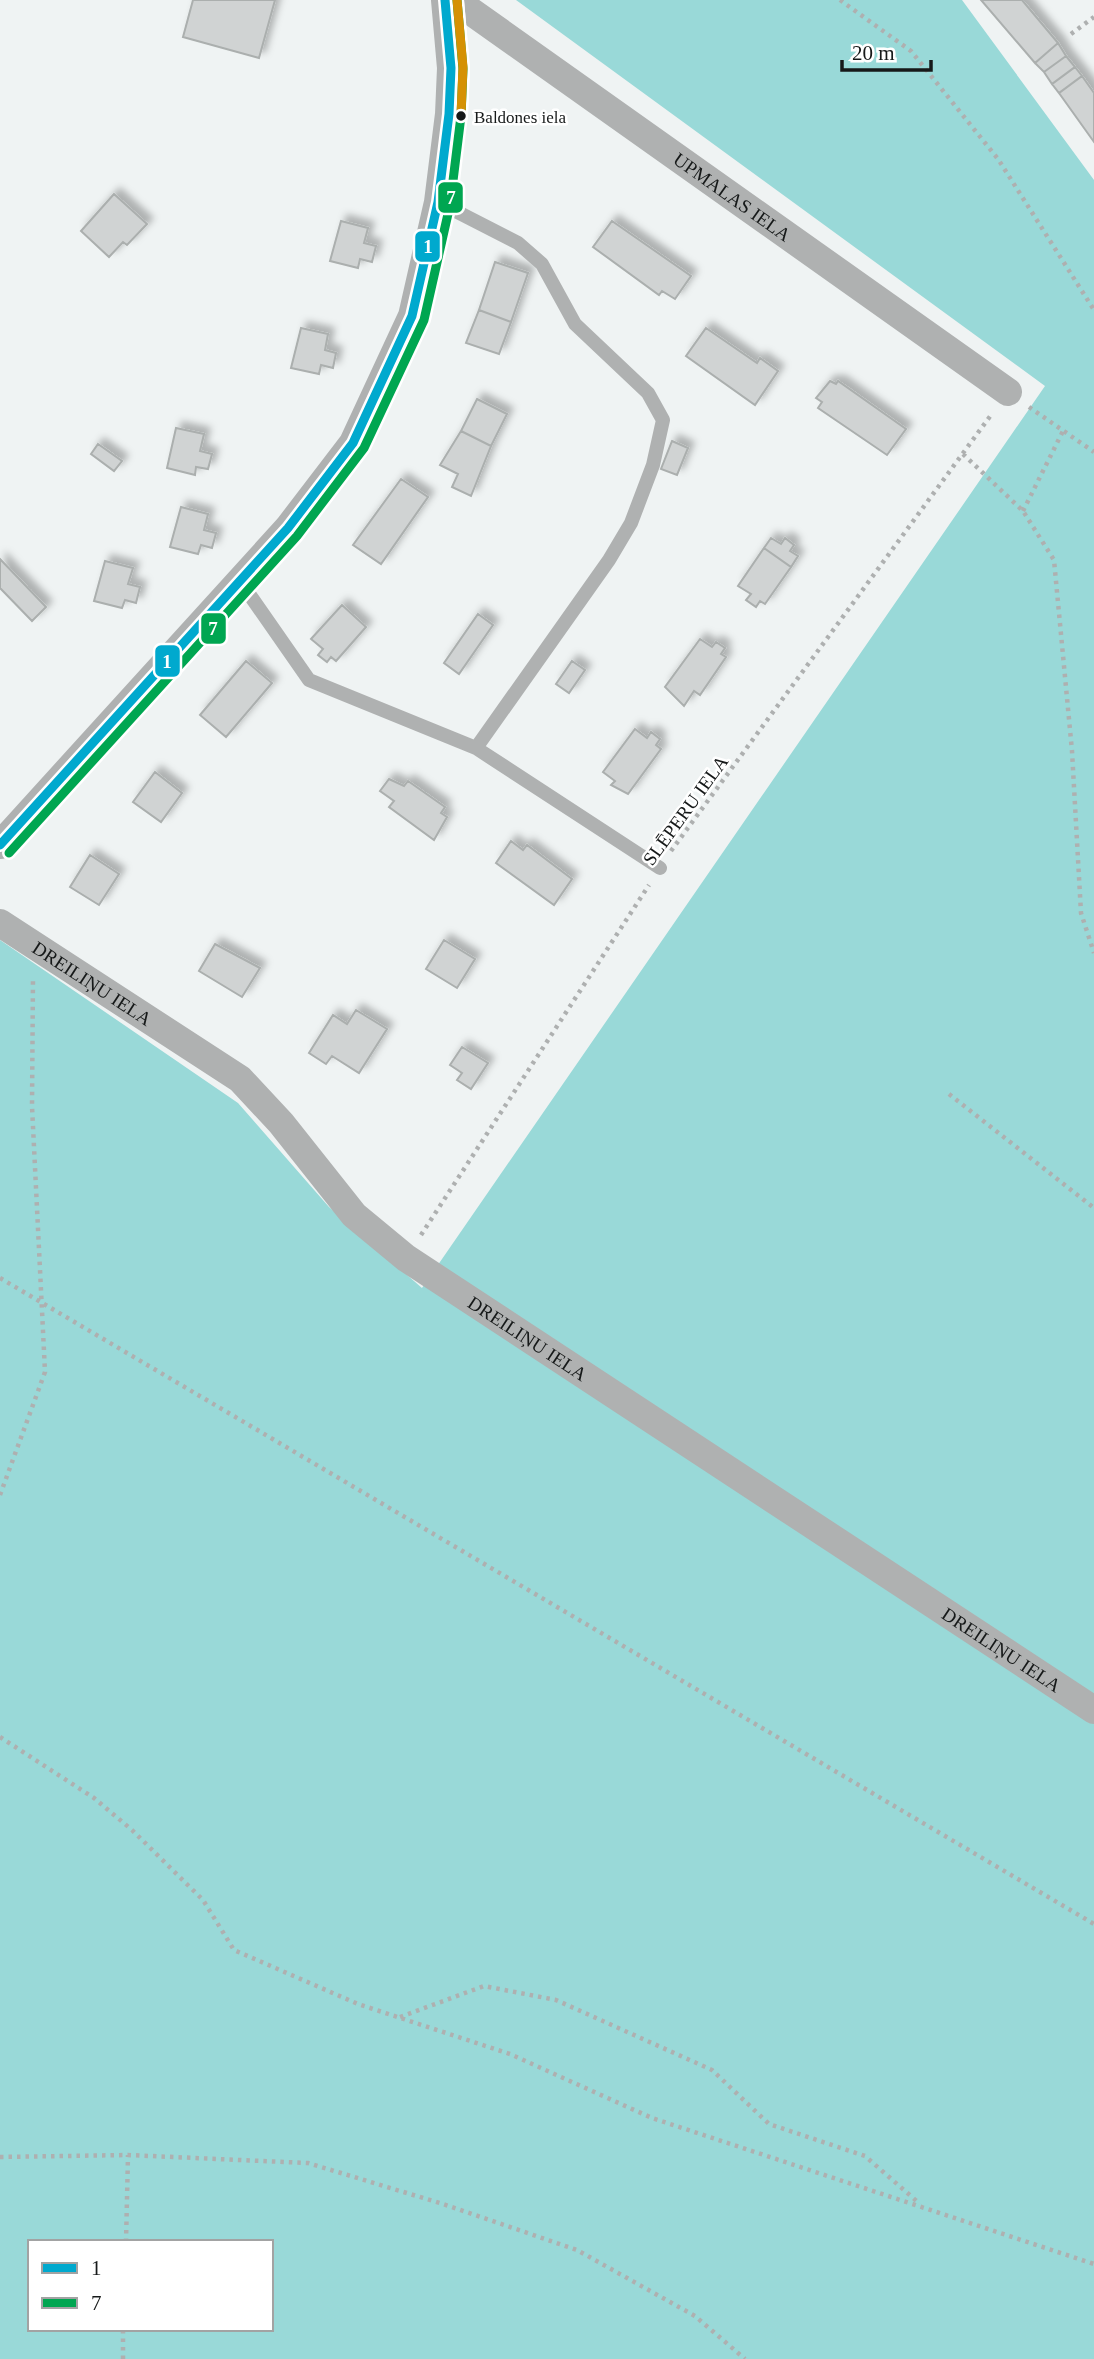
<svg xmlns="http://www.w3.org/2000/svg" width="1094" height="2359" viewBox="0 0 1094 2359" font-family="Georgia,serif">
	<defs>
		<filter id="shadow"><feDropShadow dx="6" dy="-6" stdDeviation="3.5" flood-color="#0004"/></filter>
	</defs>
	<rect width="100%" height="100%" fill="#eff3f3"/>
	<!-- forest -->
	<path fill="#99d9d8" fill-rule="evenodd" d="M516 0H962L1094 180V2359H0V940L238 1103 329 1207 422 1288 1045 386ZM30 2242H271V2329H30Z"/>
	<!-- building -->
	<path fill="#d0d3d3" stroke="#abafae" stroke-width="2" filter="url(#shadow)" d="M193 0H275L259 58 183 37Z
		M981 0H1022L1058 43 1035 63Z
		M1058 43 1066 56 1044 72 1035 63Z
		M1066 56 1075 67 1052 84 1044 72Z
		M1075 67 1082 76 1059 93 1052 84Z
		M1082 76 1094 93V142L1059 93Z
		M114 194 147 224 127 245 123 242 109 257 81 231Z
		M341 221 368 228 364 243 376 246 372 262 360 259 358 268 330 261Z
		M612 221 691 276 675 299 662 291 659 295 593 247Z
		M495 262 528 273 511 322 479 310Z
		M479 310 511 322 499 354 466 343Z
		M301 328 328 334 325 350 336 353 333 368 321 365 319 374 291 368Z
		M706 328 757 363 760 358 778 371 755 405 686 356Z
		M830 381 836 384 838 381 906 429 887 455 818 408 822 402 816 398Z
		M477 399 507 414 491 446 461 431Z
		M176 428 204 434 200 451 212 454 208 469 196 467 195 475 167 468Z
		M461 431 491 446 471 496 452 487 458 474 440 465Z
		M672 441 688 448 677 475 661 469Z
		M98 444 122 461 114 471 91 454Z
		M401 479 428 497 381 564 353 545Z
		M181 507 208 514 204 530 216 533 212 548 201 545 198 554 170 547Z
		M771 538 781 544 785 538 794 545 790 551 798 556 791 567 764 548Z
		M764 548 791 567 765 604 760 601 756 607 746 600 751 594 738 586Z
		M0 559 46 607 32 621 0 588Z
		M105 561 133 568 128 584 140 587 136 603 125 600 122 608 94 601Z
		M342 605 366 627 336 661 331 657 327 662 318 655 323 649 311 639Z
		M478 614 493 625 459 674 444 663Z
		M700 639 712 647 716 642 725 648 721 654 726 657 700 695 694 691 684 706 665 687Z
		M246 661 272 683 226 737 200 715Z
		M572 661 585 670 569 693 556 684Z
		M635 729 647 738 651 732 660 739 656 745 661 749 628 794 611 785 615 781 603 772Z
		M155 772 182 793 161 822 133 802Z
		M389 779 404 786 408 781 445 807 441 813 447 817 434 840 389 807 394 801 380 791Z
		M511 841 523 850 527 845 572 879 554 905 496 863Z
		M90 855 119 874 99 905 70 887Z
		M444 940 475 959 457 988 426 969Z
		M215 944 260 968 242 997 199 971Z
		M356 1010 387 1029 359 1073 332 1056 326 1064 309 1053 333 1015 347 1024Z
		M462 1047 488 1063 471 1089 457 1080 462 1073 450 1065Z"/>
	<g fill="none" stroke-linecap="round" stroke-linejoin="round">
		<!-- path -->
		<path stroke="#aeb0b0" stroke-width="4.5" stroke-dasharray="3.5 5" stroke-linecap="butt" d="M840 0 911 51 998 159 1094 310
			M1071 34 1094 17
			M1029 407 1094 452
			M963 454 1023 511 1054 560 1072 751 1081 913 1094 953
			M1023 511 1063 431
			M671 851 991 415
			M949 1094 1094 1208
			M421 1235 649 885
			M0 1278 1094 1924
			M0 1495 45 1372 32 1106 33 977
			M0 1737 94 1798 132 1830 203 1900 234 1950 358 2004 510 2054 652 2118 1094 2264
			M400 2017 484 1986 556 2000 712 2070 769 2124 865 2156 920 2204
			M0 2157 128 2155 308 2163 443 2204 577 2250 695 2316 745 2359
			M126 2242 128 2155
			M123 2359V2329"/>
		<!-- service -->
		<path stroke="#afb1b1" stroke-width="14" d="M438 202 518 243 542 264 575 324 648 393 663 420 653 465 631 523 609 560 476 748
			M240 581 309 680 476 748 660 868"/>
		<!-- minor -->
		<g stroke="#afb1b1" stroke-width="28">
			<path id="s1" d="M455 0 1008 392"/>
			<path d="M0 845 288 528 353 443 412 316 438 202 449 114 451 68 445 0"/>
			<path id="s2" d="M0 923 240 1079 281 1123 354 1215 406 1258 1094 1710"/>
		</g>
		<!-- bus-1 casing -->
		<g stroke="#fff" stroke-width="14">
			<path id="bus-1" d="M0 845 288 528 353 443 412 316 438 202 449 114 451 68 445 0"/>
		</g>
		<!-- bus-2 casing -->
		<g stroke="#fff" stroke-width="14">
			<path id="bus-2" d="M9 853 297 536 364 448 424 320 450 205 461 116 463 69 457 0"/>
		</g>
		<!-- bus-3 casing -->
		<g stroke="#fff" stroke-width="14">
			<path id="bus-3" d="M457 0 463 67 461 115"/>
		</g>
		<!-- bus-1 -->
		<use href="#bus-1" stroke="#00a9ce" stroke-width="9"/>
		<!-- bus-2 -->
		<use href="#bus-2" stroke="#00a651" stroke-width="9"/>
		<!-- bus-3 -->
		<use href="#bus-3" stroke="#d59104" stroke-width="9"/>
	</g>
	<!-- markers -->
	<circle fill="#161919" stroke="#fff" stroke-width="2.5" cx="461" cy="116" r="6"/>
	<g text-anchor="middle" stroke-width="5" stroke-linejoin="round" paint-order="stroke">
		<!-- bus labels -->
		<g font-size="17" fill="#161919" stroke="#fff" text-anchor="start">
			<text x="474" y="123">Baldones iela</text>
		</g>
		<!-- street labels -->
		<g font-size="19" fill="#161919" stroke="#fff">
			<text dy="7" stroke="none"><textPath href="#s1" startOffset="340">UPMALAS IELA</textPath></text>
			<text transform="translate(685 810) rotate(-54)" y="7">SLĒPERU IELA</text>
			<text dy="7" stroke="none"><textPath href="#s2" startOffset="110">DREILIŅU IELA</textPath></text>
			<text dy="7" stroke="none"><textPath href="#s2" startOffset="677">DREILIŅU IELA</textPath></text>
			<text dy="7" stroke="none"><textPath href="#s2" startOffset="1244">DREILIŅU IELA</textPath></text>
		</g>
	</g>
	<g stroke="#fff" stroke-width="2.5">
		<rect x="437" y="181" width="27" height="33" rx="7" fill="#00a651"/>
		<rect x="414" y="230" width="27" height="33" rx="7" fill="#00a9ce"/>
		<rect x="200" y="612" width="27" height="33" rx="7" fill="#00a651"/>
		<rect x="154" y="644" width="27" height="34" rx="7" fill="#00a9ce"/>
	</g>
	<g font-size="19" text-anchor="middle" font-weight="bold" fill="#fff">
		<text x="451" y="204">7</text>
		<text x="428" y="253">1</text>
		<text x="213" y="635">7</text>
		<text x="167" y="668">1</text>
	</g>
	<!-- legend -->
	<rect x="28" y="2240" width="245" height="91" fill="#ffffff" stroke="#a2a3a3" stroke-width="2"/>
	<rect x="42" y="2263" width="35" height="10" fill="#00a9ce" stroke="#a2a3a3" stroke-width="2"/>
	<text x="91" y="2275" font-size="21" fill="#161919">1</text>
	<rect x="42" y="2298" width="35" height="10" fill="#00a651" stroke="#a2a3a3" stroke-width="2"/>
	<text x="91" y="2310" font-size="21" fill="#161919">7</text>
	<!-- scale -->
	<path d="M842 60v10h89v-10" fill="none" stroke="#161919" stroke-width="3.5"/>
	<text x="852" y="60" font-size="21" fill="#161919" stroke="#ffffff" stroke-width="5" paint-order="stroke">20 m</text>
</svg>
